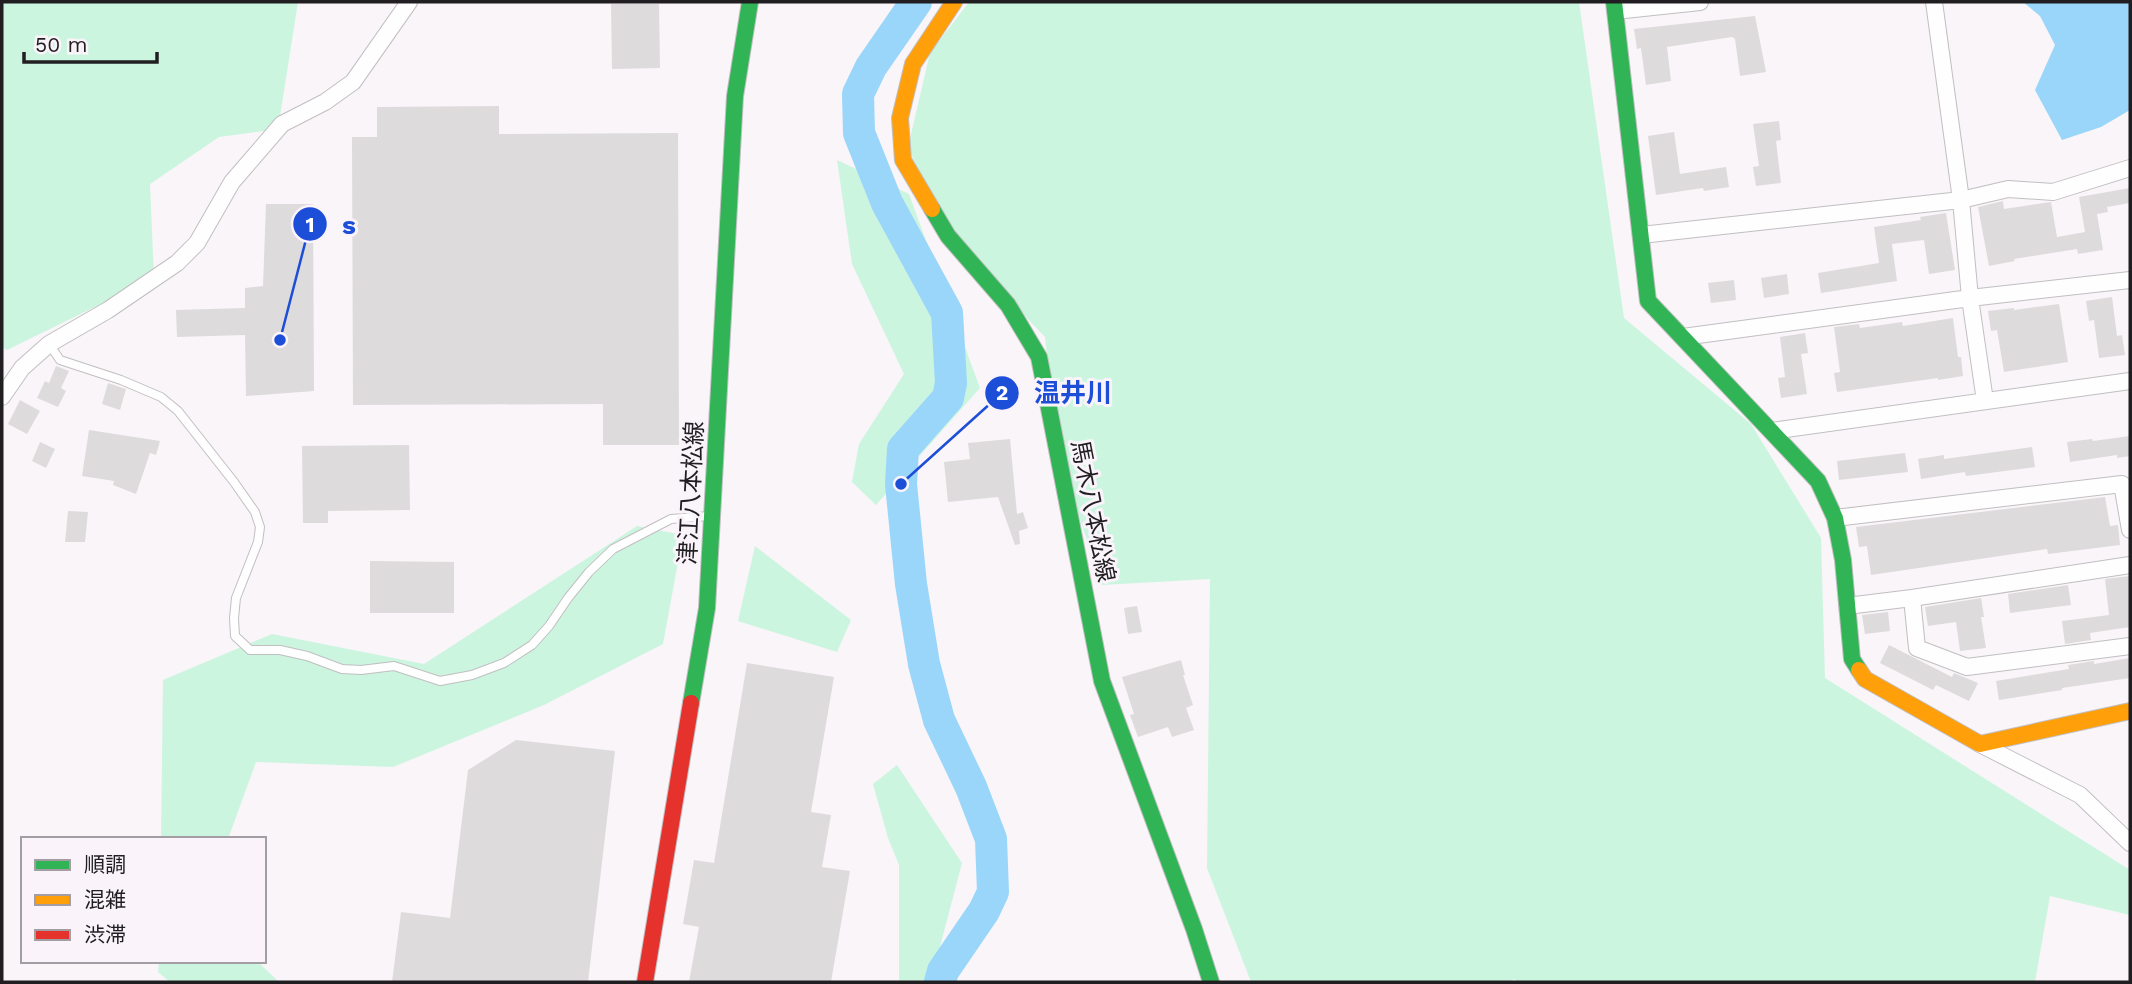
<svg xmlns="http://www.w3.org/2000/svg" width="2132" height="984" viewBox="0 0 2132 984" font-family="'Work Sans','Noto Sans JP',sans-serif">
	<rect width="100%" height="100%" fill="#f9f5f9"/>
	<!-- green -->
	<path fill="#ccf5e0" d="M2 2H298L278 129 219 137 150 184 154 278 7 350 2 347Z
		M969 2H1579L1624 318 1751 424 1821 538 1825 678 2130 870V915L2050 896 2035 982H1518L1514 979 1510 982H1251L1207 868 1210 579 1102 585 1058 453 1045 337 948 236 908 147 930 53Z
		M837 160 909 194 980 388 876 505 852 482 859 444 904 374 852 264Z
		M637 526 683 535 663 644 544 705 393 767 256 762 228 839H161L163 680 272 634 424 664Z
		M755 546 851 620 837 652 738 621Z
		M897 765 962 863 936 962 939 982H899V865L888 838 873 784Z
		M159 961H257L279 982H170L158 972Z"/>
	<!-- water -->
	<path fill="#99d6fa" d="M2023 2H2130V110L2101 127 2062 140 2035 90 2055 45 2040 16Z"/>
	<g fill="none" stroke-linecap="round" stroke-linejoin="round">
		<!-- river -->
		<path stroke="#99d6fa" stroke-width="32" d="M916 2 871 67 858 94 859 133 887 203 947 313 951 383 948 398 903 449 901 484 911 584 924 664 939 720 971 787 991 839 993 892 984 911 943 971 940 982"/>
	</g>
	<!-- building -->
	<path fill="#dedbdd" d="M611 4H659L660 68 612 69Z
		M1755 16 1766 72 1740 76 1735 39 1732 37 1667 47 1671 81 1646 85 1641 48 1637 49 1634 29Z
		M499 106V134L678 133 679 445H603V404L353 405 352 137H377V107Z
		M1779 121 1781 140 1776 141 1781 183 1756 186 1753 167 1759 166 1753 124Z
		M1674 132 1680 174 1726 167 1729 187 1704 191 1703 188 1656 195 1648 136Z
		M2130 188V203L2107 207 2108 212 2097 214 2103 250 2078 254 2077 249 2014 259 2015 261 1989 266 1978 207 2003 201 2004 209 2051 202 2057 237 2085 232 2079 197Z
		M266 204H313L314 391 246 396 245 335 177 337 176 310 245 308V288L263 286Z
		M1946 213 1955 270 1929 274 1924 240 1892 244 1897 281 1821 293 1818 273 1879 263 1874 227 1921 220 1920 217Z
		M1787 274 1789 294 1764 298 1761 278Z
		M1734 280 1736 300 1711 303 1708 283Z
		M2112 297 2117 336 2122 335 2125 355 2099 358 2094 320 2089 321 2086 301Z
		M2059 304 2068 362 2004 372 1997 330 1991 331 1988 311 2014 308V310Z
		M1953 318 1958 357H1961L1963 376 1938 380V378L1837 392 1834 373 1840 372 1834 327 1859 324 1860 328 1902 322 1903 326Z
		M1805 333 1808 353 1801 354 1807 394 1781 398 1778 378 1785 377 1780 337Z
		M56 366 69 371 61 388 66 391 58 407 37 398 45 381 49 383Z
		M108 383 126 389 120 410 102 404Z
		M20 400 40 411 27 434 8 424Z
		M89 430 160 441 156 455 150 453 136 494 113 485 114 481 82 476Z
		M2130 436V456L2117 458V455L2070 462 2067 442 2092 439 2093 441Z
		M1010 439 1017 514 1023 512 1028 528 1019 531 1020 544 1015 545 998 497 948 502 944 462 970 459 968 443Z
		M40 442 55 449 46 468 32 461Z
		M409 445 410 510 328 511V523H303L302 446Z
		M2032 447 2035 467 1966 476 1965 472 1921 479 1918 459 1944 455V459Z
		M1905 453 1908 472 1839 480 1837 461Z
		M2105 497 2110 526 2118 525 2120 545 2048 554 2047 549 1871 575 1867 546 1859 547 1856 527Z
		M68 511 88 512 85 542H65Z
		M370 561 454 562V613H370Z
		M2130 576V627L2090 633 2091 640 2065 644 2062 621 2109 615 2105 579Z
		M2068 585 2071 605 2010 613 2008 594Z
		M1981 598 1984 617H1981L1986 648 1960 651 1956 622 1928 626 1925 607Z
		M1137 606 1142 632 1128 634 1124 608Z
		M1888 612 1890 631 1865 634 1862 615Z
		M1889 645 1952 677 1954 673 1978 683 1969 701 1936 685 1933 690 1880 663Z
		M2130 658V678L2062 688V690L1999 700 1996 681 2069 669 2068 665 2094 661V664Z
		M1181 660 1185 675H1183L1193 705 1186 708 1194 730 1172 737 1168 727 1138 737 1130 715 1134 714 1122 677Z
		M747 663 834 677 811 812 831 815 822 867 850 871 831 982H689L699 927 683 924 694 860 714 863Z
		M516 740 615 751 588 982H392L401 912 450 918 468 770Z"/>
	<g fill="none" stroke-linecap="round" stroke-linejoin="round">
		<!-- lane casing -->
		<g stroke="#c1bfc1" stroke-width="10">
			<path id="lane" d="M49 344 60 360 121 380 161 397 178 411 234 482 255 512 260 527 258 542 236 598 234 618 235 636 250 650H280L307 656 342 669 361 670 394 666 440 681 472 675 504 663 532 645 549 626 568 598 589 572 613 549 671 519 709 516"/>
		</g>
		<!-- street casing -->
		<g stroke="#c1bfc1" stroke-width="18">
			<path id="street" d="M1934 2 1961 200 1970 298 1985 401
				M1615 11 1700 2
				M1641 235 1961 200 2008 189 2053 192 2130 168
				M1683 337 1970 298 2130 280
				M2 397 22 368 49 344 108 310 177 263 197 243 232 182 282 124 325 102 353 82 409 2
				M1772 431 2130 381
				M1835 518 2122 484 2130 530
				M1912 598 1917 648 1967 667 2130 646
				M1847 606 1912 598 2130 565
				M1980 744 2080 795 2130 843"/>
		</g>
		<!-- fast casing -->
		<g stroke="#c1bfc1" stroke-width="18">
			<path id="fast" d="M1614 2 1648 301 1818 481 1835 518 1843 560 1852 659 1859 670
				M932 209 948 236 1008 305 1039 357 1102 681 1194 929 1211 982
				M691 703 707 608 735 96 750 2"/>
		</g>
		<!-- slow casing -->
		<g stroke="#c1bfc1" stroke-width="18">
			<path id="slow" d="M932 209 903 160 900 118 913 64 954 2
				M1859 670 1865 679 1980 744 2130 711"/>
		</g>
		<!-- jam casing -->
		<g stroke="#c1bfc1" stroke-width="18">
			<path id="jam" d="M645 982 691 703"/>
		</g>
		<!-- lane -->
		<use href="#lane" stroke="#fefefe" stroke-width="8"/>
		<!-- street -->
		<use href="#street" stroke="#fefefe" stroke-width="16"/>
		<!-- fast -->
		<use href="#fast" stroke="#30b455" stroke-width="16"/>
		<!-- slow -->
		<use href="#slow" stroke="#ff9f0a" stroke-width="16"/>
		<!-- jam -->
		<use href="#jam" stroke="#e5322d" stroke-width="16"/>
	</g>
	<g text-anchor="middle" stroke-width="6" stroke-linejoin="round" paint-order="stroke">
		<!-- street labels -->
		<g font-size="24" fill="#201e20" stroke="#faf4fa">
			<text transform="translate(691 493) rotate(-87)" y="8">津江八本松線</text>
			<text transform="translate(1093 511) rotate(79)" y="8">馬木八本松線</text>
		</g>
	</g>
	<!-- callouts -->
	<path fill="none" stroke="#1d4ed8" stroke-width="2.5" d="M280 340L310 224M901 484L1002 393"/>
	<g fill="#1d4ed8" stroke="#faf4fa" stroke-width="2.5">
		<circle cx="280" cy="340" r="7"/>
		<circle cx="901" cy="484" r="7"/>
		<circle cx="310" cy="224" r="18"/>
		<circle cx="1002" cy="393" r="18"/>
	</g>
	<g font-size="21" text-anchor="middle" font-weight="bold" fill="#fff">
		<text x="310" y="232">1</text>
		<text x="1002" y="400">2</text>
	</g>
	<g font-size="26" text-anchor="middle" font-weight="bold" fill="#1d4ed8" stroke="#faf4fa" stroke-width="6" stroke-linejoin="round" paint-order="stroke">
		<text x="349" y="234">s</text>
		<text x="1073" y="402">温井川</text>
	</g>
	<!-- border -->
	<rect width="2132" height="984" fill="none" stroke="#201e20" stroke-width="7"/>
	<!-- legend -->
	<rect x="21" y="837" width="245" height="126" fill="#faf4fa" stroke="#a39ea3" stroke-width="2"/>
	<rect x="35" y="860" width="35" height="10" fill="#30b455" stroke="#a39ea3" stroke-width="2"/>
	<text x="84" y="872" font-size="21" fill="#201e20">順調</text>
	<rect x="35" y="895" width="35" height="10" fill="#ff9f0a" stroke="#a39ea3" stroke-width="2"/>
	<text x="84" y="907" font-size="21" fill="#201e20">混雑</text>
	<rect x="35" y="930" width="35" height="10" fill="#e5322d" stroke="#a39ea3" stroke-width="2"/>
	<text x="84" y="942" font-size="21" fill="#201e20">渋滞</text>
	<!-- scale -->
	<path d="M24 52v10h133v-10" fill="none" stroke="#201e20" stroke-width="3.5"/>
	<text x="35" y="52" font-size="21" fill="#201e20" stroke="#faf4fa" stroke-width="5" paint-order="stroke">50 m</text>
</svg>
